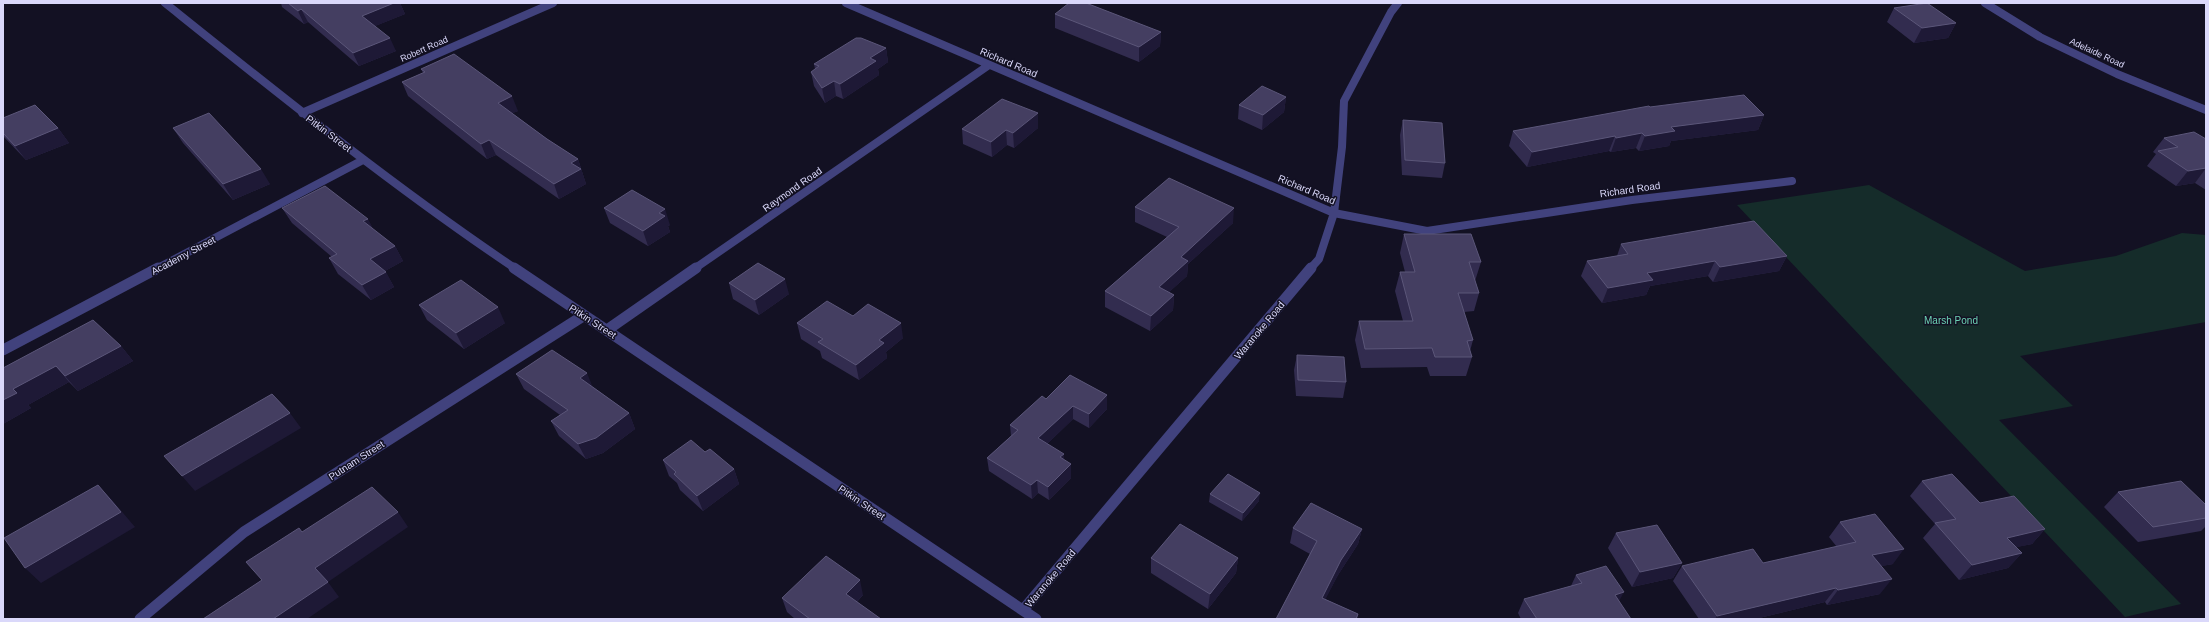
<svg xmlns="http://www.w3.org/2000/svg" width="2209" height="622" viewBox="0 0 2209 622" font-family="Helvetica,sans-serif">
	<rect width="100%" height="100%" fill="#131123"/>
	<!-- green -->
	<path fill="#152c2a" d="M1869 185 2025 271 2116 256 2182 233 2206 235V322L2020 356 2073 406 1999 420 2181 604 2125 617 1737 205Z"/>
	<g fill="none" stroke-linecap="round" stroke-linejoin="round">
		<!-- street-far1 -->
		<path stroke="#41427d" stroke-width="8" d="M165 3C280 95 394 187 516 269
			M846 3 1334 213 1427 231 1632 200 1792 181
			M1985 3 2040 37 2117 74 2206 110
			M302 113 553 3
			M156 269 363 160
			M694 269 989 65
			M1310 269 1319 259 1334 213 1342 147 1344 101 1391 12 1398 3"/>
		<!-- street -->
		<path stroke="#41427d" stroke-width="11" d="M514 268 1036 619
			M607 330 696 268
			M3 350 158 268
			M1023 610 1311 268
			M140 619 244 532 583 316"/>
	</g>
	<!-- wall -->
	<path fill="#322c4f" d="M281 3H400L405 14 375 26 396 51 359 66 308 22 304 24 282 7Z
		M1894 8 1956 23 1948 38 1914 43 1887 22Z
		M1055 14 1161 32 1160 46 1139 62 1055 28Z
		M886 48 888 62 878 69 879 75 843 99 836 96 825 103 814 86 811 72 815 69 814 64Z
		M421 69 518 111 512 113 547 139 578 159 586 184 559 199 496 155 487 159 408 96 402 82 423 73Z
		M1286 97 1284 112 1262 130 1238 119 1239 105Z
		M1650 107 1764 115 1758 130 1671 141 1669 146 1639 151 1636 148 1611 152 1609 151 1527 167 1509 146 1513 131Z
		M3 118 58 128 69 143 26 160 3 136Z
		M1403 120 1445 163 1442 178 1402 175 1400 135Z
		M173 128 270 184 233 200 183 143Z
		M1038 128 1014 148 1007 145 992 157 963 144 962 129Z
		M2164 138 2206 139V190L2195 183 2176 186 2147 166 2156 154 2153 152Z
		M1135 207 1233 223 1188 264 1187 276 1169 292 1174 295 1173 310 1150 331 1105 307V291L1167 237 1135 222Z
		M282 208 373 229 395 246 403 261 385 271 394 287 371 300 338 274 329 258 332 257 292 223Z
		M604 208 670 225 668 226 670 232 648 246 610 223Z
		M1404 234 1481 262 1475 281 1479 293 1474 311 1464 312 1473 340 1470 351 1472 357 1466 376H1430L1427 367 1361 368 1355 340 1359 321H1403L1395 291 1400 272H1405L1400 253Z
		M1621 244 1787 256 1779 271 1713 282 1708 276 1650 286 1646 295 1602 303 1581 276 1587 261 1617 256Z
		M729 283 789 294 759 315 733 299Z
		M419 305 505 323 464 349 427 320Z
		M853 316 903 338 886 352 887 358 859 380 822 358 820 351 801 339 797 323Z
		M121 346 133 361 78 391 69 382 28 405 31 408 3 424V368Z
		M1297 355 1346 382 1343 398 1296 396 1294 370Z
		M516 374 593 387 629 413 635 429 603 453 586 459 559 436 551 421 560 415 524 389Z
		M1046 399 1107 409 1089 428 1073 419 1047 444 1064 460 1071 478 1049 500 1038 493 1032 499 989 471 987 458 1011 436 1010 425Z
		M705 452 734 469 739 484 703 511 680 490 677 483 669 476 663 460Z
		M1922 481 1980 503 2045 529 2032 544 2016 547 2022 553 2008 568 1959 580 1923 538 1935 524 1910 496Z
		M2118 492 2206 505V526L2201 531 2138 542 2104 507Z
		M1210 494 1259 501 1242 521 1209 502Z
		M1840 522 1893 564 1881 566 1880 594 1827 605 1825 602 1755 619H1699L1673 581 1682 566 1763 563 1837 547 1829 537Z
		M1293 528 1362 529 1358 544 1338 575 1325 599 1358 614 1357 619H1276L1310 554 1290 543Z
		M1616 533 1682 563 1673 578 1632 587 1608 548Z
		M1151 558H1238L1236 573 1208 609 1151 573Z
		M1576 575 1619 602 1631 619H1521L1518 613 1524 599 1571 586Z
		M863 595 857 602 881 619H795L787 612 782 598Z"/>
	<!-- shaded-wall -->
	<path fill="#1e1936" d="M394 3H400L405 14 368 29 362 16Z
		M301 9 308 22 304 24 298 11Z
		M1956 23 1948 38 1914 43 1922 28Z
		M1161 32 1160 46 1139 62V47Z
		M390 38 396 51 359 66 353 53Z
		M886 48 888 62 878 69 879 75 843 99 840 84 870 58Z
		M834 81 836 96 825 103 822 88Z
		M512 96 518 111 504 117 498 103Z
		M1286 97 1284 112 1262 130 1263 115Z
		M1038 113V128L1014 148 1013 133Z
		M1764 115 1758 130 1671 141 1669 146 1639 151 1645 136 1671 127Z
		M58 128 69 143 26 160 15 146Z
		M1006 130 1007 145 992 157 991 142Z
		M1642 133 1636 148 1611 152 1616 138Z
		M1615 136 1609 151 1527 167 1532 152Z
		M489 140 496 155 487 159 481 144Z
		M578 159 586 184 559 199 554 184 571 163Z
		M2206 168 2195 183 2176 186 2188 171Z
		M261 169 270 184 233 200 223 184Z
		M1234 208 1233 223 1188 264 1187 276 1158 302 1159 287 1181 257Z
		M665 209 670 225 668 226 670 232 648 246 643 231 659 213Z
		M368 219 376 234 363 221Z
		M395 246 403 261 378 275 370 259Z
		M1787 256 1779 271 1713 282 1720 267Z
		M1715 261 1708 276 1650 286 1646 295 1602 303 1608 288 1647 273Z
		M386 272 394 287 371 300 362 285Z
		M785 279 789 294 759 315 755 300Z
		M1174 295 1173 310 1150 331 1151 316Z
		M498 307 505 323 464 349 456 333Z
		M901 323 903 338 886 352 887 358 859 380 856 365 879 340Z
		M121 346 133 361 78 391 65 376Z
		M56 366 69 382 28 405 31 408 3 424V400L13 389Z
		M587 373 593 388 580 378Z
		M1107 395V409L1089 428V414Z
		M1073 406V419L1039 452 1038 438Z
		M290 413 301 428 195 491 182 476Z
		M629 413 635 429 603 453 586 459 578 444Z
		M1064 454V467L1060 457Z
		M1071 464V478L1049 500 1048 487Z
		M734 469 739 484 703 511 697 496Z
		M1037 480 1038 493 1032 499 1031 485Z
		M98 485 112 500 135 527 41 583 25 568Z
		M1260 493 1259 501 1242 521 1243 513Z
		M398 512 408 527 328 582 339 597 307 619H273L315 568Z
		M1362 529 1358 544 1338 575 1319 612 1322 598 1341 560Z
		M2045 529 2032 544 1994 552 2007 538Z
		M1904 549 1893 564 1861 570 1872 555Z
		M2022 553 2008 568 1959 580 1972 565Z
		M1238 558 1236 573 1208 609 1210 594Z
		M1682 563 1673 578 1632 587 1640 572Z
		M1892 579 1880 594 1827 605 1838 590Z
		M860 580 863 595 850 609 846 594Z
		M1836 588 1825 602 1755 619H1715L1717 616Z
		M1624 592 1616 607 1615 595Z"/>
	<!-- building -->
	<path fill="#443e61" stroke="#5b5679" d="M288 3H394L362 16 390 38 353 53 301 9 298 11Z
		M1069 3H1086L1161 32 1139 47 1055 14Z
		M1927 3 1956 23 1922 28 1894 8Z
		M856 38H861L886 48 870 58 876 61 840 84 834 81 822 88 811 72 819 66 814 64Z
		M454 54 512 96 498 103 547 139 578 159 571 163 581 169 554 184 489 140 481 144 402 82 425 72 421 69Z
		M1262 86 1286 97 1263 115 1239 105Z
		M1744 95 1764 115 1671 127 1675 131 1645 136 1642 133 1616 138 1615 136 1532 152 1513 131 1649 106 1650 107Z
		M1002 99 1038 113 1013 133 1006 130 991 142 962 129Z
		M35 105 58 128 15 146 3 133V118Z
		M209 113 261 169 223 184 173 128Z
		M1403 120 1442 123 1445 163 1405 160Z
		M2194 132 2206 139V168L2188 171 2158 151 2178 147 2164 138Z
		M1169 178 1234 208 1181 257 1188 261 1159 287 1174 295 1151 316 1105 291 1179 227 1135 207Z
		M325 186 368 219 363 221 395 246 370 259 386 272 362 285 329 258 337 254 282 208Z
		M632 190 665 209 659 213 665 216 643 231 604 208Z
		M1754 221 1787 256 1720 267 1715 261 1647 273 1653 280 1608 288 1587 261 1628 254 1621 244Z
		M1404 234H1471L1481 262H1469L1479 293H1458L1473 340 1467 341 1472 357H1435L1432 348 1365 349 1359 321H1413L1400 272H1415Z
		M758 263 785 279 755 300 729 283Z
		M461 280 498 307 456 333 419 305Z
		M827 301 853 316 868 304 901 323 879 340 884 343 856 365 818 342 823 339 797 323Z
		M93 320 121 346 65 376 56 366 13 389 17 393 3 400V368Z
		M552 350 587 373 580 378 629 413 596 438 578 444 551 421 568 410 516 374Z
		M1297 355 1344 357 1346 382 1298 380Z
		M1070 375 1107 395 1089 414 1073 406 1038 438 1064 454 1060 457 1071 464 1048 487 1037 480 1031 485 987 458 1018 430 1010 425 1042 396 1046 399Z
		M272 394 290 413 182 476 164 456Z
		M691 440 705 452 710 449 734 469 697 496 674 474 676 472 663 460Z
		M1228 474 1260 493 1243 513 1210 494Z
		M1952 474 1980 503 2014 496 2045 529 2007 538 2022 553 1972 565 1935 523 1956 519 1922 481Z
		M2181 481 2206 505V518L2153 527 2118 492Z
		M98 485 121 512 25 568 4 538Z
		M372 487 398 512 315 568 328 582 273 619H203L262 580 246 562 299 528 302 532Z
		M1311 503 1362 529 1341 560 1322 598 1358 614 1356 619H1276L1317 541 1293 528Z
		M1875 514 1904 549 1872 555 1892 579 1838 590 1836 588 1717 616 1682 566 1753 549 1763 563 1856 542 1840 522Z
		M1180 524 1238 558 1210 594 1151 558Z
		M1657 525 1682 563 1640 572 1616 533Z
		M826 556 860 580 846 594 881 619H810L782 598Z
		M1606 566 1624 592 1615 595 1631 619H1537L1524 599 1582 583 1576 575Z"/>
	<g text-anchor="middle" stroke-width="3" stroke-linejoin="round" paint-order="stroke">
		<!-- far-street labels -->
		<g font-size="9" fill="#dad8fa" stroke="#131123">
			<text transform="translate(424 49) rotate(-24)" y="3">Robert Road</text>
			<text transform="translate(2097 53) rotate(25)" y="3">Adelaide Road</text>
		</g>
		<!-- street labels -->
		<g font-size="10" fill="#dad8fa" stroke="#131123">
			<text transform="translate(1009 62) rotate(23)" y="4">Richard Road</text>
			<text transform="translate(329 133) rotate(37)" y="4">Pitkin Street</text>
			<text transform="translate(792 189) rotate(-35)" y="4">Raymond Road</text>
			<text transform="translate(1307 189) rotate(23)" y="4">Richard Road</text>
			<text transform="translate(1630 189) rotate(-8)" y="4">Richard Road</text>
			<text transform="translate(183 255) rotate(-28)" y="4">Academy Street</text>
			<text transform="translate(593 321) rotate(33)" y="4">Pitkin Street</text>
			<text transform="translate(1259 330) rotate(-50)" y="4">Waranoke Road</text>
			<text transform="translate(356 460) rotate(-33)" y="4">Putnam Street</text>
			<text transform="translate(862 502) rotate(34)" y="4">Pitkin Street</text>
			<text transform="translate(1050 578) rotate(-50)" y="4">Waranoke Road</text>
		</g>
		<!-- park labels -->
		<g font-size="10" fill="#6cd2b4" stroke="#131123">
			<text x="1951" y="324">Marsh Pond</text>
		</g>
	</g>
	<!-- border -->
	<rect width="2209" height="622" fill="none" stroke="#dad8fa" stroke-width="8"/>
</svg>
